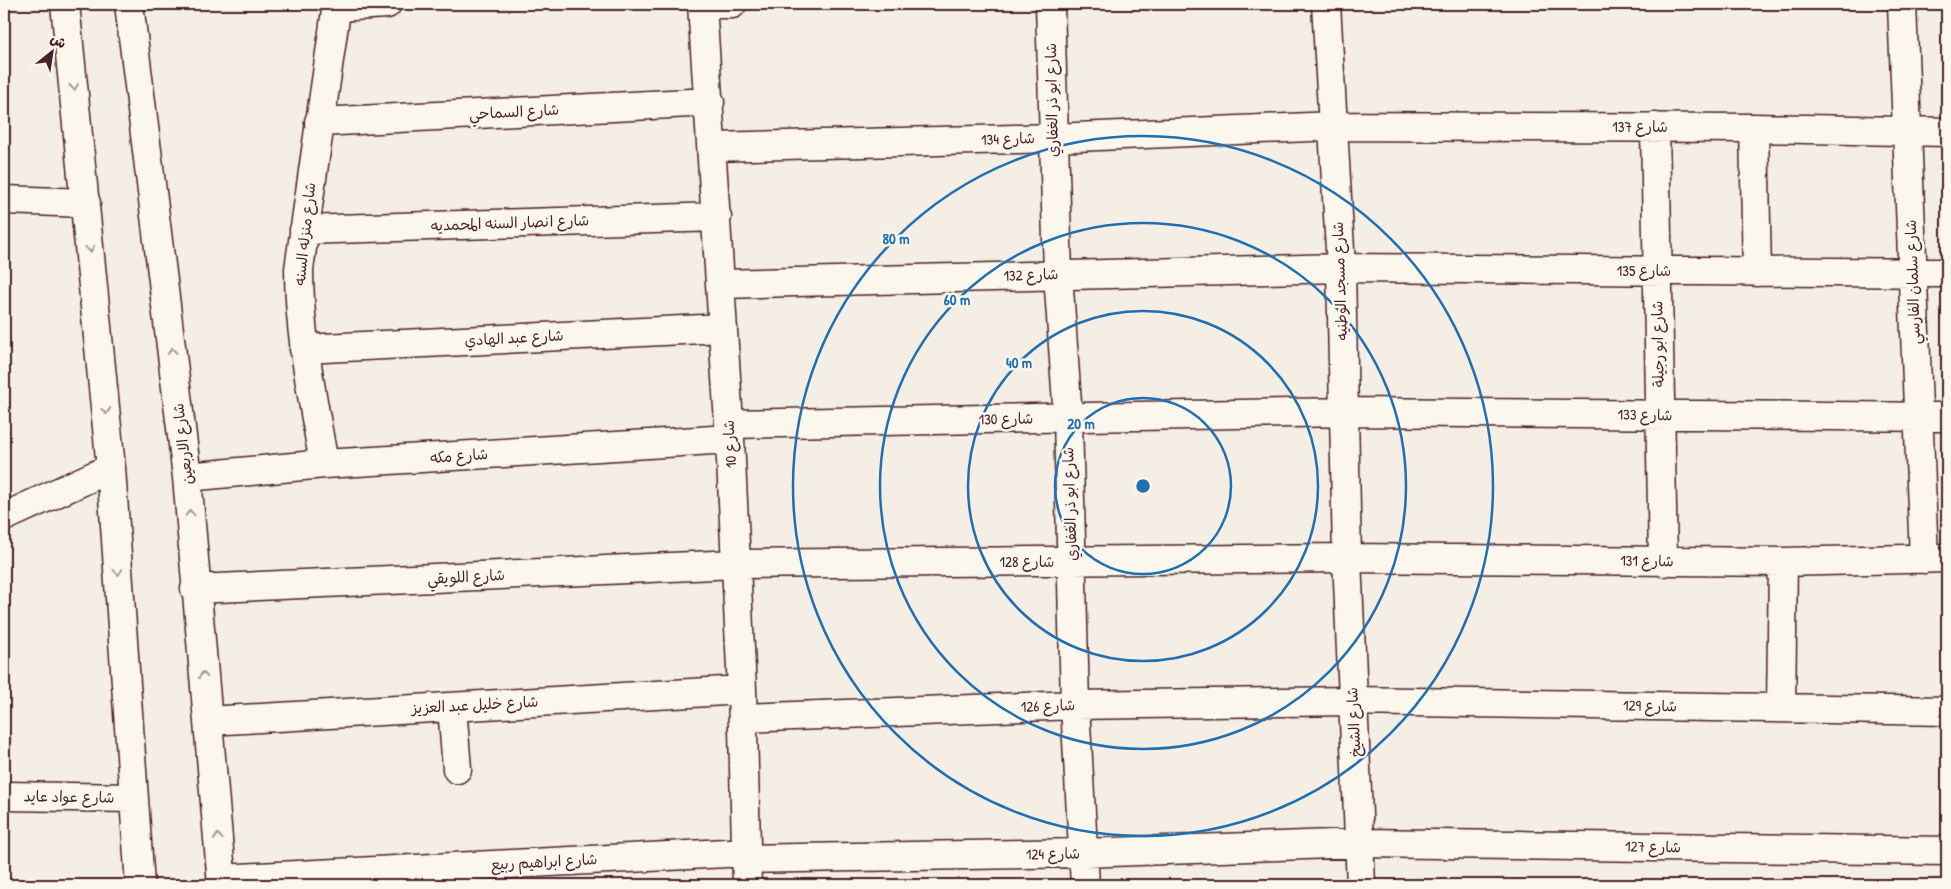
<svg xmlns="http://www.w3.org/2000/svg" width="1951" height="889" viewBox="0 0 1951 889" font-family="'Patrick Hand','Playpen Sans Arabic',sans-serif">
	<rect width="100%" height="100%" fill="#f4eee4"/>
	<filter id="ink" filterUnits="userSpaceOnUse"><feTurbulence type="fractalNoise" baseFrequency=".02" numOctaves="2"/><feDisplacementMap in="SourceGraphic" scale="10" xChannelSelector="R" yChannelSelector="G"/><feConvolveMatrix kernelMatrix="1 2 1 2 8 2 1 2 1" color-interpolation-filters="sRGB"/></filter>
	<g filter="url(#ink)">
		<g fill="none" stroke-linecap="round" stroke-linejoin="round">
			<!-- minor casing -->
			<g stroke="#4a1f2b" stroke-width="31">
				<path id="minor" d="M65 4 111 468 140 885
					M129 4 187 477 222 885
					M702 4 730 439 742 690 747 885
					M702 4H732
					M1050 4 1058 274 1068 418 1075 705 1085 885
					M1326 4 1341 268 1347 558 1361 885
					M1902 4 1924 559
					M336 7 387 4
					M319 122 710 102
					M1655 127 1663 562
					M1754 128 1757 272
					M712 147 1053 138 1333 126 1754 128 1947 132
					M4 200 86 203
					M304 230 717 217
					M721 284 1341 268 1947 273
					M304 349 723 328
					M729 424 1344 412 1947 417
					M324 464C313 399 299 336 299 269L337 4
					M187 477 324 464 730 439
					M4 517 111 468
					M195 589 736 564 1347 558 1783 562 1947 558
					M452 707 457 769
					M1781 708 1783 562
					M743 718 1075 705 1353 701 1947 711
					M208 721 742 690
					M4 796 134 798
					M747 859 1083 853 1360 843 1947 851
					M221 879 746 852"/>
			</g>
			<!-- minor -->
			<use href="#minor" stroke="#fbf7ec" stroke-width="28"/>
		</g>
		<!-- one-way arrows -->
		<defs><path id="oneway-chevron" d="M-2-3.5L2.5 0L-2 3.5" fill="none" stroke-width="1.6" stroke-linecap="round" stroke-linejoin="round" transform="scale(1.25)"/></defs>
		<g stroke="#ab9695">
			<use href="#oneway-chevron" transform="translate(74 87) rotate(84)"/>
			<use href="#oneway-chevron" transform="translate(90 249) rotate(85)"/>
			<use href="#oneway-chevron" transform="translate(172 351) rotate(-97)"/>
			<use href="#oneway-chevron" transform="translate(106 411) rotate(85)"/>
			<use href="#oneway-chevron" transform="translate(190 513) rotate(-94)"/>
			<use href="#oneway-chevron" transform="translate(118 572) rotate(86)"/>
			<use href="#oneway-chevron" transform="translate(203 675) rotate(-95)"/>
			<use href="#oneway-chevron" transform="translate(218 837) rotate(-95)"/>
		</g>
	</g>
	<!-- distance rings -->
	<g fill="none" stroke="#1f6fb2" stroke-width="2.5">
		<circle cx="1143" cy="486" r="88"/>
		<circle cx="1143" cy="486" r="175"/>
		<circle cx="1143" cy="486" r="263"/>
		<circle cx="1143" cy="486" r="350"/>
	</g>
	<g text-anchor="middle" stroke-width="5" stroke-linejoin="round" paint-order="stroke">
		<!-- street labels -->
		<g font-size="15" fill="#4a1f2b" stroke="#fbf7ec">
			<text transform="translate(1052 100) rotate(-91)" y="5">شارع ابو ذر الغفاري</text>
			<text transform="translate(514 112) rotate(-3)" y="5">شارع السماحي</text>
			<text x="1640" y="132">شارع 137</text>
			<text transform="translate(1008 139) rotate(-2)" y="5">شارع 134</text>
			<text transform="translate(510 223) rotate(-2)" y="5">شارع انصار السنه المحمديه</text>
			<text transform="translate(305 234) rotate(-84)" y="5">شارع منزله السنه</text>
			<text x="1644" y="276">شارع 135</text>
			<text transform="translate(1031 275) rotate(-2)" y="5">شارع 132</text>
			<text transform="translate(1340 281) rotate(-92)" y="5">شارع مسجد الوطنيه</text>
			<text transform="translate(1913 282) rotate(-92)" y="5">شارع سلمان الفارسي</text>
			<text transform="translate(514 338) rotate(-3)" y="5">شارع عبد الهادي</text>
			<text transform="translate(1658 344) rotate(-91)" y="5">شارع ابو رجيلة</text>
			<text transform="translate(1645 415) rotate(1)" y="5">شارع 133</text>
			<text transform="translate(1006 419) rotate(-1)" y="5">شارع 130</text>
			<text transform="translate(183 444) rotate(-97)" y="5">شارع الاربعين</text>
			<text transform="translate(730 444) rotate(-93)" y="5">شارع 10</text>
			<text transform="translate(459 456) rotate(-4)" y="5">شارع مكه</text>
			<text transform="translate(1070 504) rotate(-92)" y="5">شارع ابو ذر الغفاري</text>
			<text transform="translate(1647 561) rotate(1)" y="5">شارع 131</text>
			<text x="1027" y="567">شارع 128</text>
			<text transform="translate(466 577) rotate(-3)" y="5">شارع اللويقي</text>
			<text transform="translate(475 705) rotate(-3)" y="5">شارع خليل عبد العزيز</text>
			<text transform="translate(1048 706) rotate(-2)" y="5">شارع 126</text>
			<text transform="translate(1650 706) rotate(1)" y="5">شارع 129</text>
			<text transform="translate(1354 722) rotate(-93)" y="5">شارع الشيخ</text>
			<text transform="translate(69 797) rotate(1)" y="5">شارع عواد عايد</text>
			<text transform="translate(1653 847) rotate(1)" y="5">شارع 127</text>
			<text transform="translate(1053 854) rotate(-1)" y="5">شارع 124</text>
			<text transform="translate(544 862) rotate(-3)" y="5">شارع ابراهيم ربيع</text>
		</g>
	</g>
	<circle cx="1143" cy="486" r="8" fill="#1f6fb2" stroke="#fbf7ec" stroke-width="2.5"/>
	<g font-size="15" text-anchor="middle" font-weight="bold" fill="#1f6fb2" stroke="#fbf7ec" stroke-width="5" stroke-linejoin="round" paint-order="stroke">
		<text x="896" y="244">80 m</text>
		<text x="957" y="305">60 m</text>
		<text x="1019" y="368">40 m</text>
		<text x="1081" y="429">20 m</text>
	</g>
	<!-- margin -->
	<rect width="1951" height="889" fill="none" stroke="#fbf7ec" stroke-width="20"/>
	<rect x="10" y="10" width="1931" height="869" fill="none" stroke="#4a1f2b" stroke-width="2" filter="url(#ink)"/>
	<!-- north arrow -->
	<g transform="translate(52 52) rotate(30)" stroke="#fbf7ec" stroke-width="4" paint-order="stroke">
	<path d="M0-4L9 19L0 12L-9 19Z" fill="#4a1f2b"/>
	<text y="-8" font-size="14" font-weight="bold" text-anchor="middle" fill="#4a1f2b">ش</text>
	</g>
</svg>
